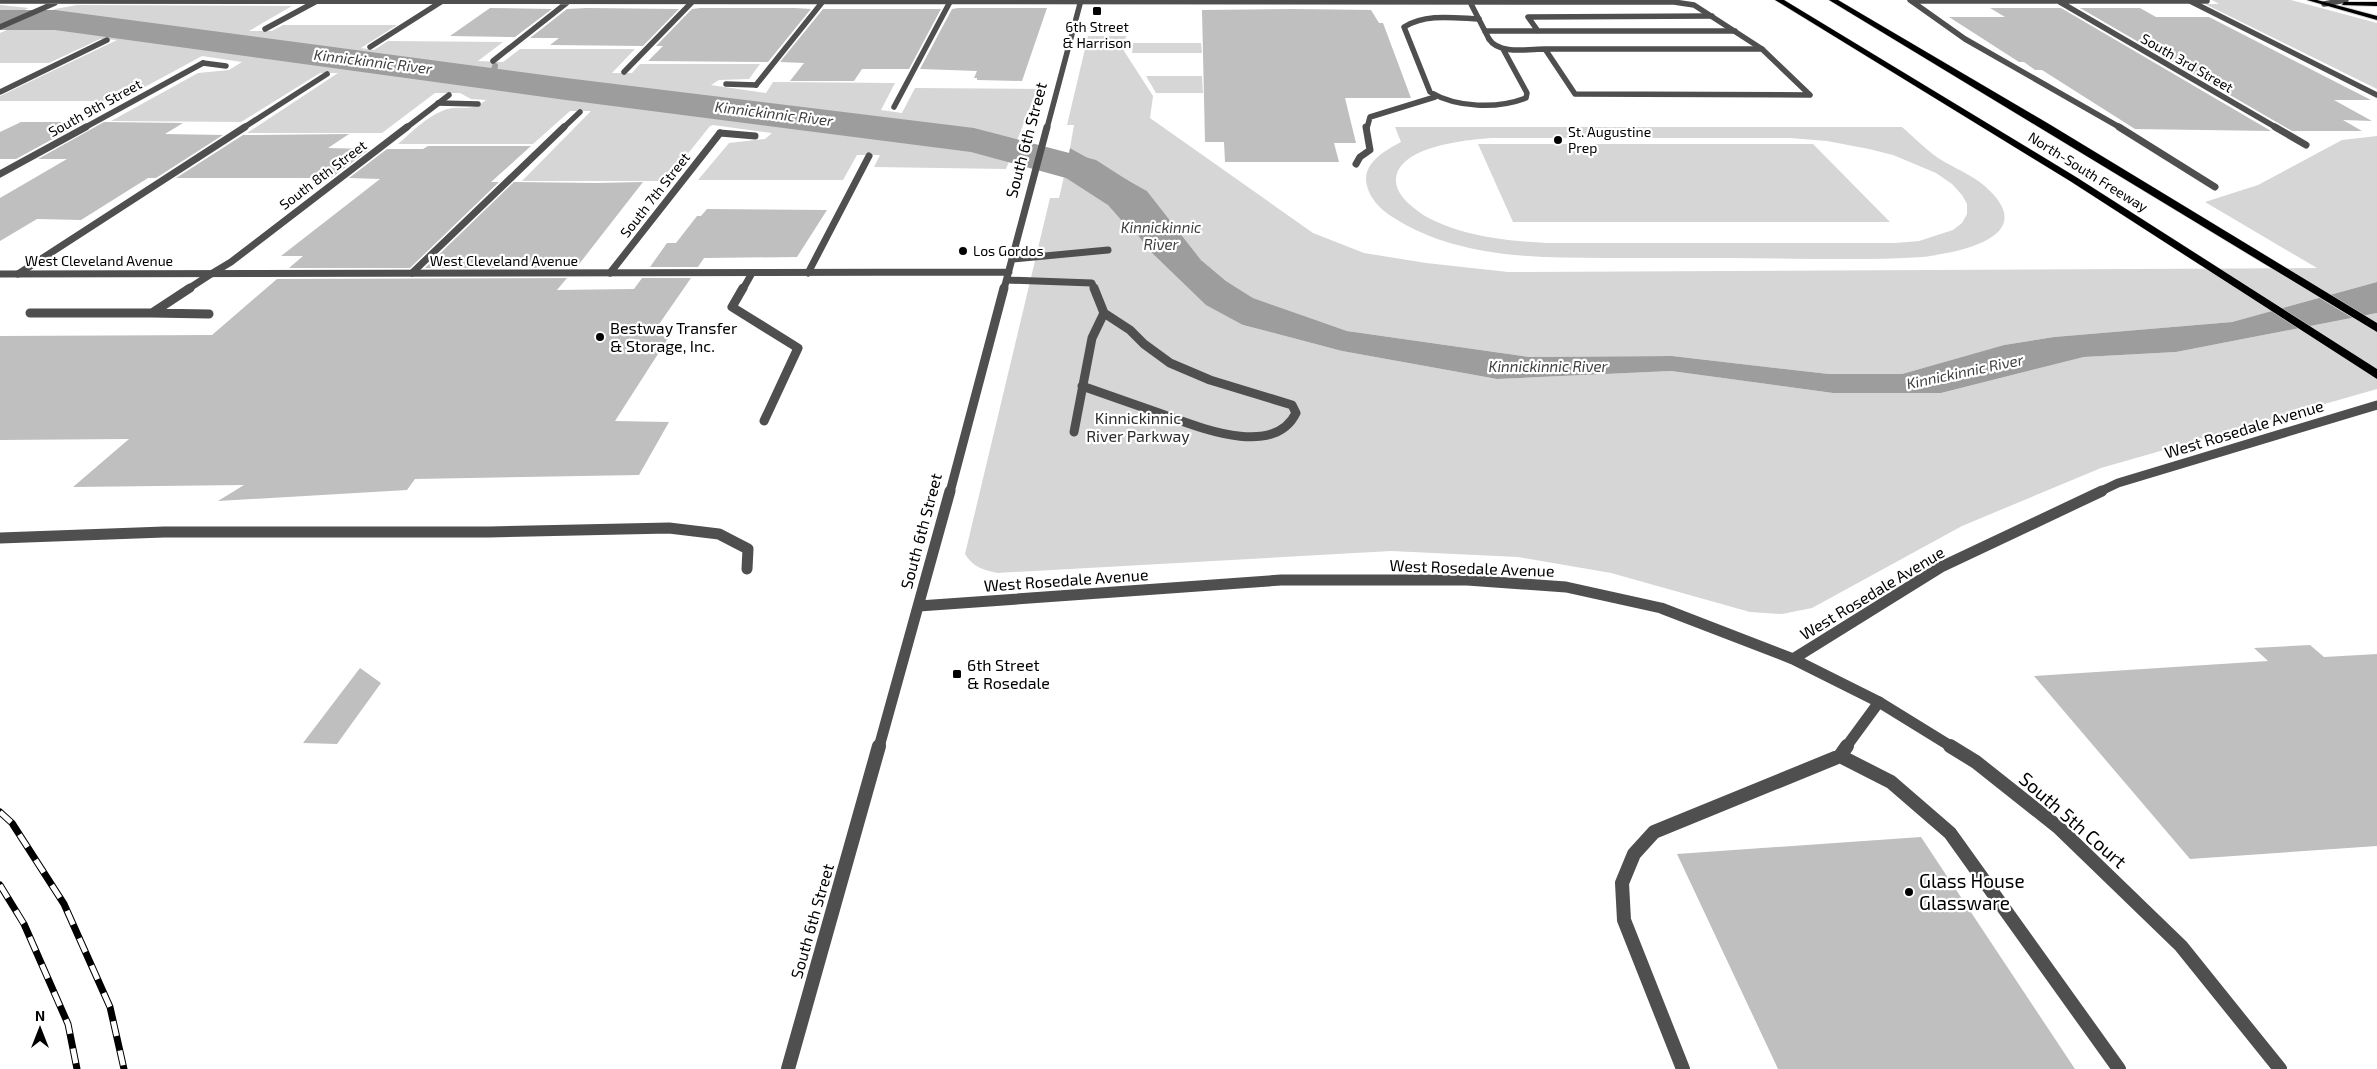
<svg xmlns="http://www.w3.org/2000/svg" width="2377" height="1069" viewBox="0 0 2377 1069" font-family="'Exo 2',sans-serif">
	<rect width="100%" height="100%" fill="#fff"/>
	<!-- green -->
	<path fill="#d6d6d6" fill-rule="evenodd" d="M2212 0H2291L2377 23V89L2205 4H2219Z
		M0 5 29 8 0 21Z
		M77 5 292 6 249 31H272L283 25H397L361 48 374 50 388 41 503 42 478 61 503 62 520 49H635L612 73H632L640 64H760L749 79 719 80 711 85 766 93 773 82 895 83 881 110 902 113 915 88 1037 89 1006 169 874 167 880 155H857L843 180H698L729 143 765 139 772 133 713 125 710 126 666 181H522L591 111H570L533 144H398C411 133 426 117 442 111 460 103 469 114 486 100L471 99 460 93H435L382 133H247L338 73H320L241 122 111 121 198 73 229 70 242 62 202 56 119 101H0V96L117 40 100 39 49 63H0V33L55 9Z
		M1088 36H1126L1124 51 1153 96 1150 118 1313 233 1364 253 1426 263 1508 272 2317 268 2205 202 2258 185 2342 140 2377 136V282L2232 322 2054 337 2004 345 1902 374H1829L1672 356 1529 357 1347 331 1253 298 1226 281 1201 260 1147 191 1070 148 1074 125H1067Z
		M1133 43H1201L1202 53H1132Z
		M1146 76H1202L1203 93H1156Z
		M1395 127H1902C1915 138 1928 152 1943 161 1960 171 1977 177 1991 192 2037 239 1954 253 1923 257 1859 261 1794 258 1730 258 1691 258 1652 258 1613 258 1541 258 1463 259 1399 221 1385 213 1371 202 1367 186 1361 164 1384 151 1401 142ZM1491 138H1790L1827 141 1869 149 1893 155 1936 173 1952 184 1962 195 1967 204V214L1962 223 1953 230 1919 241 1895 243H1547C1506 241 1461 236 1425 216 1413 208 1395 195 1396 179 1399 146 1466 140 1491 138Z
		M1478 144H1813L1890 222H1513Z
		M1065 172 1086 181 1113 201 1148 249 1243 325 1342 351 1497 379 1671 371 1833 393H1941L2084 357 2176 352 2377 313V389L2101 468 1962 526 1812 608 1782 614 1750 612 1611 573 1518 557 1391 551 997 573C983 570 973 567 965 554L1050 198H1059Z"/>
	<!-- water -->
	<path fill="#9d9d9d" d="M1070 148 1147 191 1201 260 1226 281 1253 298 1347 331 1529 357 1672 356 1829 374H1902L2004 345 2054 337 2232 322 2377 282V313L2176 352 2084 357 1941 393H1833L1671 371 1497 379 1342 351 1243 325 1206 305 1148 249 1113 201 1086 181 1065 172Z"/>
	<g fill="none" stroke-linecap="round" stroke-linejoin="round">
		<!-- stream -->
		<path stroke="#9d9d9d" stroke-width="6" d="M492 79 495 66"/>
		<!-- river -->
		<path fill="#9d9d9d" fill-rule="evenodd" d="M0 10H55L566 78 974 128 1096 160 1138 187 1161 213 1155 222 1139 226 1123 222 1108 205 1066 178 971 152 566 100 55 30H0Z"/>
	</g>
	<!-- building -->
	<path fill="#bfbfbf" d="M490 8 552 9 515 37 450 36Z
		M700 8H795L811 9 768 62 648 61 663 46H656L692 9Z
		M958 8H1047L1022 81 977 80V78H974L977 71 920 69 952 9Z
		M1990 8H2061L2271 131 2135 129 2042 70H2035L2024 62H2019L1949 17H2005Z
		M2080 8H2140L2156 17H2209L2371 100H2334L2372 121 2343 120 2362 131H2292Z
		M567 9 587 8 679 9 643 46 550 45 559 38H530Z
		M823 9H941L909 69H862L854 81H790L804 63 780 62Z
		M1293 9 1371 10 1379 23H1383L1411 98H1345L1356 143H1334L1339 162H1225L1224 142H1205L1202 10Z
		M21 122H84L16 159H0V132Z
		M104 122 183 123 165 134 223 135 156 178H148L81 220 37 219 0 241V198L67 159H38Z
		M349 134 328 148 370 149 331 178H176L243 135Z
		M428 146H531L491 182H499L410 268H289L303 256H281L380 179 349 178 387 149H423Z
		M514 182 596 183 643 182 576 268H425Z
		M707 209 827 210 797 257 704 258 698 267H650L667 243H676L697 216H701Z
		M567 278 557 290 634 289 642 278H691L655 330 674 329 615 421 669 422 639 475 415 479 407 490 218 501 244 485 73 487 129 439 0 440V336L212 335 277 279Z
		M2310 645 2324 657 2377 654V846L2190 859 2034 676 2268 661 2254 648Z
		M360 668 381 683 337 744 303 743Z
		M1921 837 2075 1069H1778L1677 854Z"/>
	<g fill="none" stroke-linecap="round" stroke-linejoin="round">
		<!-- primary casing -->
		<g stroke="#dbdbdb" stroke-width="2">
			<path id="primary" d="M2307 0H2317L2377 16V20Z
				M2344 2H2377V6L2342 5Z"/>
		</g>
		<!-- motorway casing -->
		<g stroke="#dbdbdb" stroke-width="1">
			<path id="motorway" d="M1775 0H1784L2076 177 2377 369V379L2070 181Z
				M1829 0H1838L2049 124 2377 323V332Z"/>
		</g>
		<!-- service-far4 -->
		<path stroke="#4f4f4f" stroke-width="5.5" d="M1910 0 1965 39 2121 128
			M2190 1 2377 95
			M1479 19C1455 18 1426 13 1404 27L1430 92C1457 108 1497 109 1526 98L1527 93 1503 49
			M1485 31H1735
			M1538 31 1528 17 1712 16
			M1489 39C1499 55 1529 49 1545 49
			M370 47 444 0
			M1545 49H1762L1810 95 1575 94Z
			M203 63 226 66
			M624 72 694 0
			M726 84 756 85
			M0 92 107 40
			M438 103 478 104
			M894 107 951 0
			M243 128 327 74
			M563 128 580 112
			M1367 128 1370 117 1435 97"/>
		<!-- service-far3 -->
		<path stroke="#4f4f4f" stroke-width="7" d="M2119 127 2215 187
			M720 133 755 136
			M1356 164 1360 157 1370 150 1366 127
			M1013 259 1108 250
			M412 273 564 127
			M808 273 869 156
			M18 274 245 127
			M1007 280 1092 283 1094 289
			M188 289 211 274
			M743 289 752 273"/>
		<!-- service-far2 -->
		<path stroke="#4f4f4f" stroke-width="9" d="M190 288 152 313 209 314
			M743 288 732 307 798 348 764 421
			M30 313H152
			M1082 386C1108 395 1133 404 1159 413 1194 425 1273 460 1296 413L1292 405 1210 380 1170 363 1144 344 1130 330 1104 313
			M1074 432 1092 338 1104 313 1094 288"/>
		<!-- service-far1 -->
		<path stroke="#4f4f4f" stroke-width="11" d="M0 538 164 532H489L669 528 719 534 748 549 747 569
			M1846 747 1879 702"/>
		<!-- service -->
		<path stroke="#4f4f4f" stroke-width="14" d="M1847 746 1840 756 1891 782 1950 833 2119 1069
			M1683 1069 1624 920 1622 883 1634 854 1654 832 1840 756"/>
		<!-- minor-far4 -->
		<path stroke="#4f4f4f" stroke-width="5.5" d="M1469 0 1489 39
			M0 1 1674 2 1694 5 1762 49
			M1912 1H2207
			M2060 2 2277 128
			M0 27 55 3
			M265 29 315 2
			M493 61 569 1
			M756 85 824 0
			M84 128 203 63
			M406 128 449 95"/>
		<!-- minor-far3 -->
		<path stroke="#4f4f4f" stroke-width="7" d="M2275 127 2306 145
			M0 174 86 127
			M610 273 720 133
			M211 274 231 262 407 127"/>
		<!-- minor-far2 -->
		<path stroke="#4f4f4f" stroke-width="9" d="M2099 492 2118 483 2377 405"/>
		<!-- minor-far1 -->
		<path stroke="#4f4f4f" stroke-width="11" d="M919 606 1281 580H1467L1566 587 1661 608 1793 659 1941 567 2102 491
			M1793 659 1879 702 1952 747"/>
		<!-- minor -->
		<path stroke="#4f4f4f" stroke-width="14" d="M1950 746 1976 762 2058 827 2181 946 2280 1069"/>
		<!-- tertiary-far4 -->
		<path stroke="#4f4f4f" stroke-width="5.5" d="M2324 4 2346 0
			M1047 128 1081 0"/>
		<!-- tertiary-far3 -->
		<path stroke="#4f4f4f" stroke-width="7" d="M0 274 1009 272
			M1004 289 1047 127"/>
		<!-- tertiary-far2 -->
		<path stroke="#4f4f4f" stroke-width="9" d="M950 492 1004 288"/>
		<!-- tertiary-far1 -->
		<path stroke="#4f4f4f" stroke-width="11" d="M879 747 950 491"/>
		<!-- tertiary -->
		<path stroke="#4f4f4f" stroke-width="14" d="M788 1069 879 746"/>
		<!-- primary -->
		<use href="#primary" fill="#000" fill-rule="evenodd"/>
		<!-- motorway -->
		<use href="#motorway" fill="#000" fill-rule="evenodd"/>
		<!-- rail casing -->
		<g stroke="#000" stroke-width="7">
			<path id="rail" d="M0 812 12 823 64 904 110 1007 124 1069
				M0 885 24 924 68 1024 77 1069"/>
		</g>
		<!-- rail -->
		<use href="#rail" stroke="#fff" stroke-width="5" stroke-dasharray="15" stroke-linecap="butt"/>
	</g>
	<!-- markers -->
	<g fill="#000" stroke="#fff" stroke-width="2">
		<rect x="1092" y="6" width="10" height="10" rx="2.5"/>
		<circle cx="1558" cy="140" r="5"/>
		<circle cx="963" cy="251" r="5"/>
		<circle cx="600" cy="337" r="5"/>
		<rect x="952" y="669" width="10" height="10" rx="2.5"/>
		<circle cx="1909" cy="892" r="5"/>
	</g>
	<g text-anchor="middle" stroke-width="4.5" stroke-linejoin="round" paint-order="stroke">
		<!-- far-poi labels -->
		<g font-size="14" fill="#000" stroke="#fff" text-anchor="start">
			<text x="1097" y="32" text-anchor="middle">6th Street<tspan x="1097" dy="16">&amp; Harrison</tspan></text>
			<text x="1568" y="137">St. Augustine<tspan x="1568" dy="16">Prep</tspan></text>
			<text x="973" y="256">Los Gordos</text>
		</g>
		<!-- far-street labels -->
		<g font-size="14" fill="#000" stroke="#fff">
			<text transform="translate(2187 63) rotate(30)" y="5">South 3rd Street</text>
			<text transform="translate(95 108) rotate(-29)" y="5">South 9th Street</text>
			<text transform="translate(2088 172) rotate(32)" y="5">North-South Freeway</text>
			<text transform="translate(323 175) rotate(-37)" y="5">South 8th Street</text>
			<text transform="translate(655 195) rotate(-52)" y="5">South 7th Street</text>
			<text x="99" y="266">West Cleveland Avenue</text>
			<text x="504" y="266">West Cleveland Avenue</text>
		</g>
		<!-- far-water labels -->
		<g font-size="15" font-style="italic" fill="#3e3e3e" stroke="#fff">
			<text transform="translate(373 62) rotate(7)" y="5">Kinnickinnic River</text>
			<text transform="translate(774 114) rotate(7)" y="5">Kinnickinnic River</text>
			<text x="1161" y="233">Kinnickinnic<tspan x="1161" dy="17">River</tspan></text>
			<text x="1548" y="372">Kinnickinnic River</text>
			<text transform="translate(1965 372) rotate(-12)" y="5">Kinnickinnic River</text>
		</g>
		<!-- street labels -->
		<g font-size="16" fill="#000" stroke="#fff">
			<text transform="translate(1026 140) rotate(-75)" y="6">South 6th Street</text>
			<text transform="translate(2244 429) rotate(-17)" y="6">West Rosedale Avenue</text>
			<text transform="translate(921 531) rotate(-75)" y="6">South 6th Street</text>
			<text transform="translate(1472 568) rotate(2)" y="6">West Rosedale Avenue</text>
			<text transform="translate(1066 580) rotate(-4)" y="6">West Rosedale Avenue</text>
			<text transform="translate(1872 593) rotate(-31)" y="6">West Rosedale Avenue</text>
			<text transform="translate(812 921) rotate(-74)" y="6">South 6th Street</text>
		</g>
		<!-- poi labels -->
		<g font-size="16" fill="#000" stroke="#fff" text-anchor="start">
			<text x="610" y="334">Bestway Transfer<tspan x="610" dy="18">&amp; Storage, Inc.</tspan></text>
			<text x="967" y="671">6th Street<tspan x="967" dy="18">&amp; Rosedale</tspan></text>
		</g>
		<!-- park labels -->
		<g font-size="16" fill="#2d2d2d" stroke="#fff">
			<text x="1138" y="424">Kinnickinnic<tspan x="1138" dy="18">River Parkway</tspan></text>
		</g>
		<!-- near-street labels -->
		<g font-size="19" fill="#000" stroke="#fff">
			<text transform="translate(2073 820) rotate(41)" y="7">South 5th Court</text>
		</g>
		<!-- near-poi labels -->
		<g font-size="19" fill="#000" stroke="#fff" text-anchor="start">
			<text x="1919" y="888">Glass House<tspan x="1919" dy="22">Glassware</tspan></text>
		</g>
	</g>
	<!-- north arrow -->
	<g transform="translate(40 1029)" stroke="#ffffff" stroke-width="4" paint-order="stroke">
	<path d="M0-4L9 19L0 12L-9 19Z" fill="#000000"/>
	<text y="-8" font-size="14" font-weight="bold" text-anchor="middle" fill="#000000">N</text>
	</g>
</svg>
